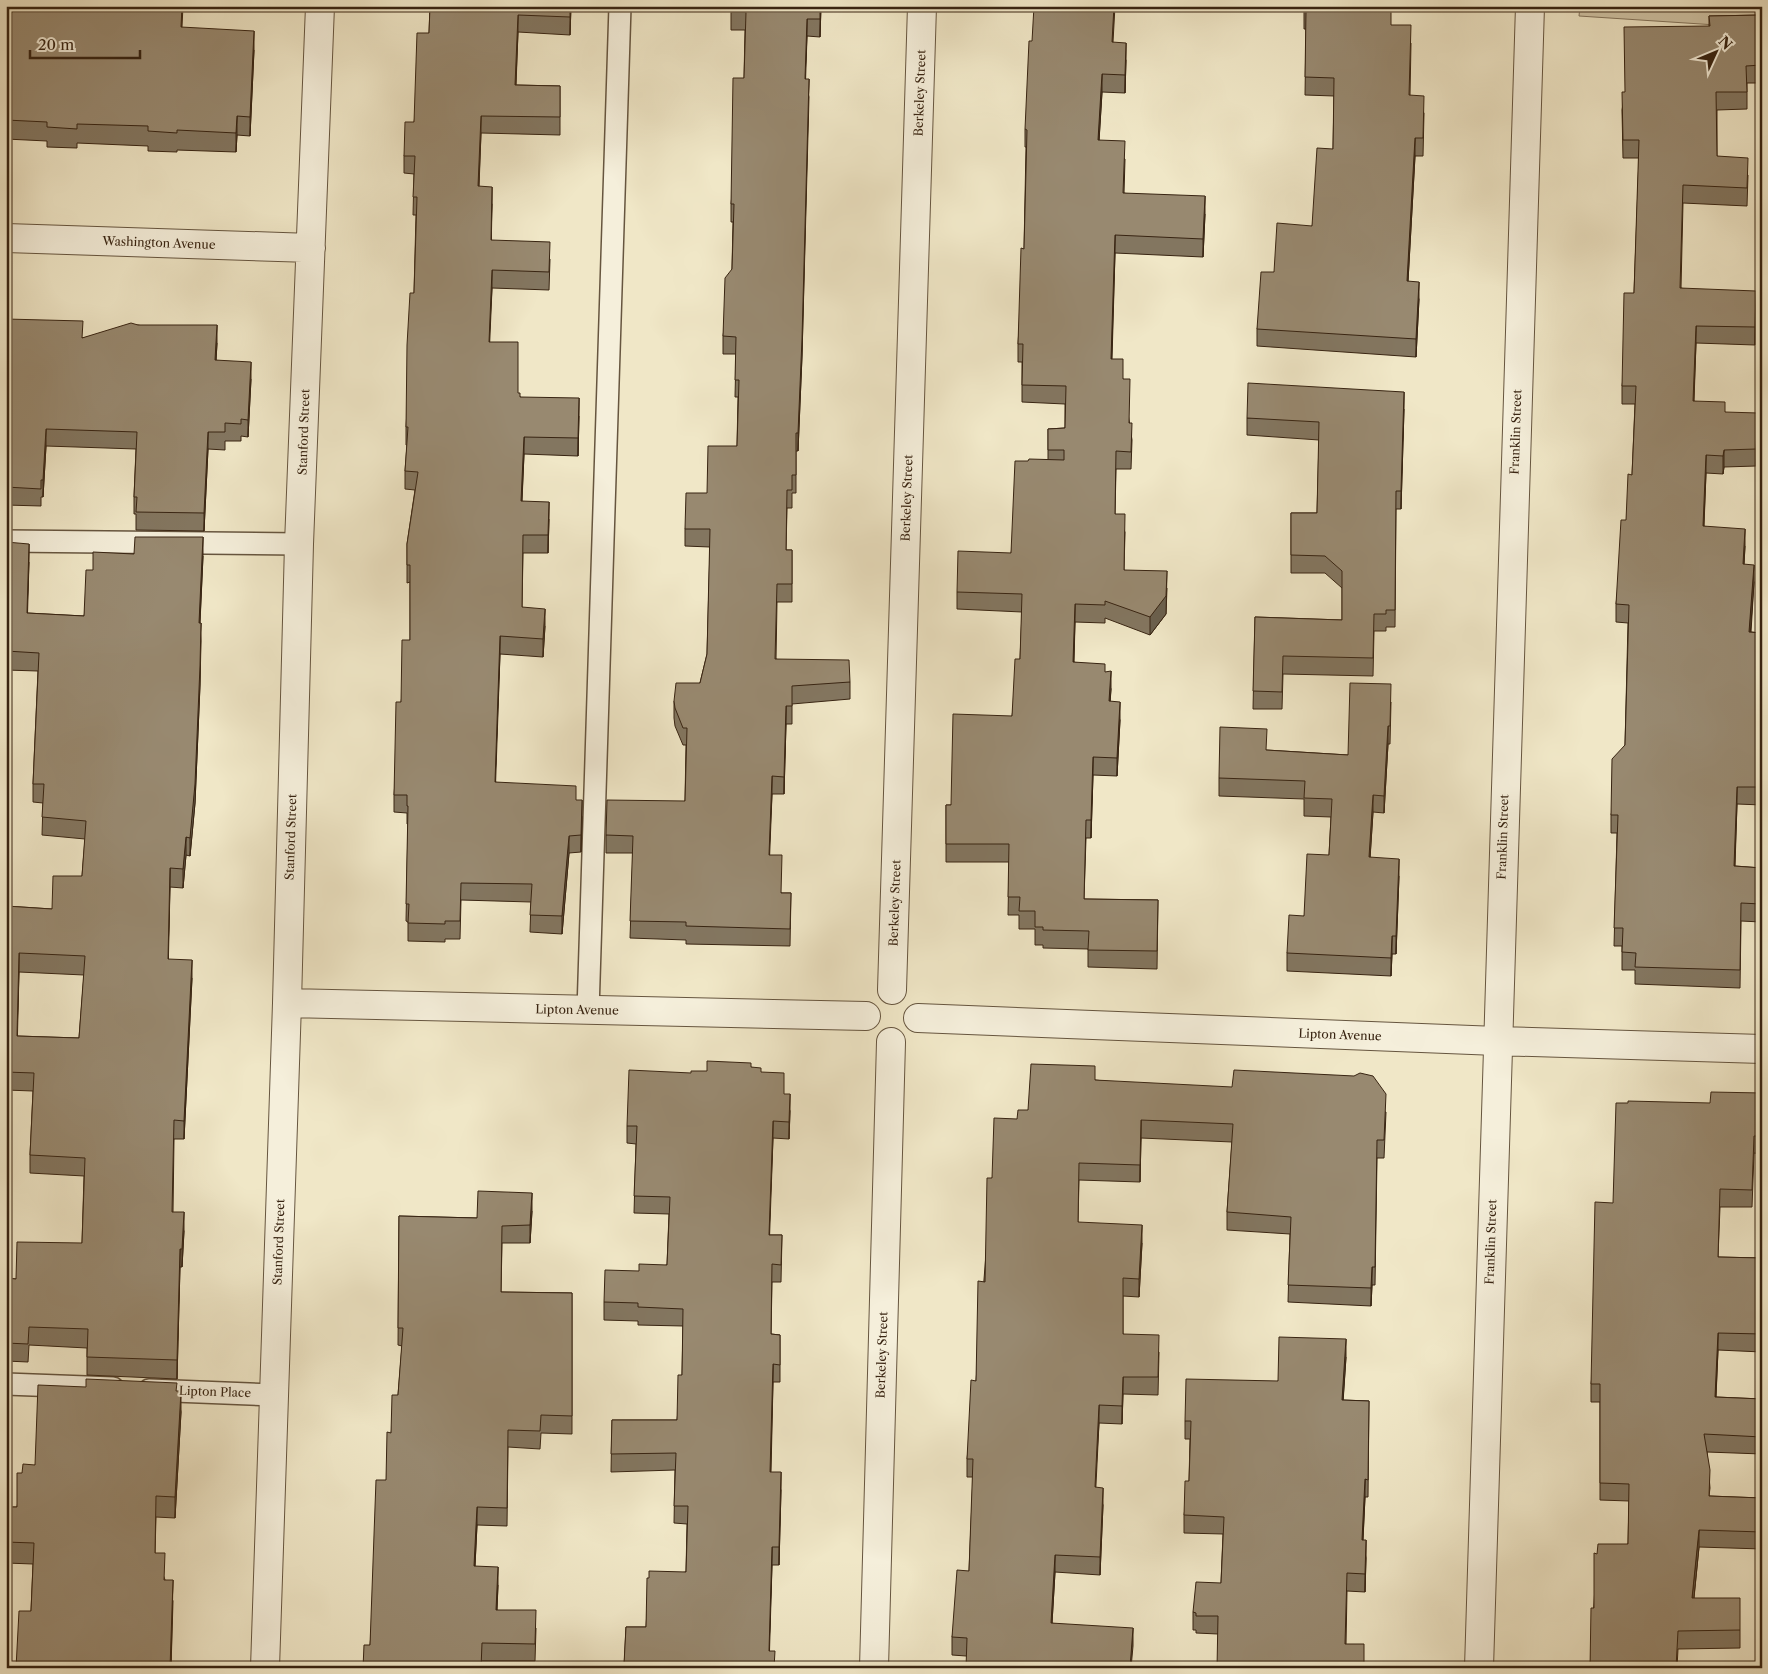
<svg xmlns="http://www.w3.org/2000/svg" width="1768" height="1674" viewBox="0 0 1768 1674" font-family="'Libre Caslon Text',serif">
	<rect width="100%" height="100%" fill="#f0e7c7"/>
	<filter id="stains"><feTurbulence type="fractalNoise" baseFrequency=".004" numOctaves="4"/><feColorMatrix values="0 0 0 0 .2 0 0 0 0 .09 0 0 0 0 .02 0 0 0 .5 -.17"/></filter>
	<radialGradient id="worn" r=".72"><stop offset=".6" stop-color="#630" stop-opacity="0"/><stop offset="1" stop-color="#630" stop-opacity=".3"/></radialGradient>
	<!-- green -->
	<path fill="#d1c6a8" stroke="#84755d" d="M1580 6H1762V28L1579 16Z"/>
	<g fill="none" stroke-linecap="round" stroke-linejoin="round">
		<!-- lane casing -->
		<g stroke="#66553f" stroke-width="24">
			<path id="lane" d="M6 541 299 544
				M588 1011 620 6
				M6 1384 113 1388
				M149 1390 274 1395"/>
		</g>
		<!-- street casing -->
		<g stroke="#66553f" stroke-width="30">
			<path id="street" d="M6 238 311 248
				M892 990 922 6
				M287 1003 866 1016
				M918 1018 1497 1041 1762 1049
				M265 1668 287 1003 299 544 320 6
				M874 1668 891 1042
				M1479 1668 1530 6"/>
		</g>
		<!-- lane -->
		<use href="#lane" stroke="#f5efdb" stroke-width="21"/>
		<!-- street -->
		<use href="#street" stroke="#f5efdb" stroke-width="28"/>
	</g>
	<!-- wall -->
	<path fill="#837660" stroke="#382412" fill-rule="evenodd" d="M6 6 182 28 254 50 250 136 237 135 236 152 177 150V152L148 151V146L77 143V148L47 147V141L6 139Z
		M430 6H571L570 35 518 32 516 85 560 86V135L481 133 479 187 492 204 491 240 550 259 549 290 492 288 489 342 520 397 579 416 578 456 524 454 522 501 549 519 548 553H523L522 607 545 626 543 657 500 654 495 782 576 800 582 817 581 852 569 853 562 934 530 932 531 902 461 900 460 939H445V942L408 941V922L406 921 408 824H407V813L394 812V795L401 702 410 640V582L407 583V544L415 490 405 489V471L407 445H406V427L414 293 416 215H413L414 174 404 173V156L414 122 429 33Z
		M731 6H821L820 37 807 36 805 79 809 97 802 356 798 451H796V493H792V508H787L786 550H792V602H777L776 659 850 682V699L792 704V724H786L784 794H772L769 855 781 893H791L790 946 686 944V940L630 938 633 853H606V835L685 801 686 745H683L675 726 674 718V701L700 683 707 654 710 547 685 546V529L737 446 738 397H735L736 354H723V336L732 269 733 222H731V204L744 78 745 30H731Z
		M1304 6 1391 25 1411 43 1410 95 1424 113 1423 156H1415L1408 281 1419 299 1416 357 1257 346V329L1274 272 1312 226 1333 149 1334 96 1305 95 1306 29H1304Z
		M1762 15V83H1747V109L1717 110V156L1748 175 1747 206 1683 203 1681 288 1756 308 1755 345 1696 343 1694 401 1725 412 1758 431 1756 466 1724 467 1723 474 1706 473 1704 526 1745 546 1744 564 1754 582 1751 632 1762 633V805L1737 804 1735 866 1762 868 1761 922 1741 921 1740 988 1635 984V970H1622V946H1614L1617 833H1611V815L1625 745 1628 623 1616 622V604L1632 475 1635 404H1622V386L1634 293 1639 158H1623L1622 110 1625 92 1709 26V16Z
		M1113 42 1126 60 1125 93 1102 92 1099 140 1125 159 1124 193 1205 214 1203 257 1115 253 1112 359 1123 379 1132 440 1131 469H1116L1115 514 1125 532 1124 570 1167 588 1166 614 1150 635 1105 618V623L1075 622 1074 662 1105 672 1111 689 1110 701 1120 720 1117 776 1093 775 1091 838H1086L1084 899 1158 900 1157 969 1088 967V949L1043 948V945H1035V929H1019V915H1008L1009 862H946V805H951L1012 716 1020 659 1022 612 957 609V592L1011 553 1028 461 1048 460V429L1065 428V404L1022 402V362H1018V344L1024 249 1026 147H1025V129Z
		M6 319 83 338 138 325 217 343 216 360 251 379 248 437 241 436V441H225V450L208 449 204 531 136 530V514H134V497L136 449 46 446 43 497H41V506L6 505Z
		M1404 409 1401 509H1396L1395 627H1386V631H1374L1373 676 1283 674 1282 709H1253L1255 617 1342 620V588L1325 573H1291V513H1317L1319 440 1247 435V418Z
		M6 542 29 562 27 613 84 616 93 570 134 554 203 556 200 623 201 641 200 685 195 803 190 856 186 855 183 888 170 887 168 959 192 978 184 1139H174L173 1212 184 1231 182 1267H180L177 1379 87 1375V1348L29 1345 28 1362 6 1361V1278L16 1279 82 1243 84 1176 30 1173V1155L33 1091 6 1090V906L52 909 82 876 85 839 42 835 43 803 33 802V784L38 671 6 670ZM19 972 84 975 79 1038 17 1036Z
		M1391 702 1390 744H1388L1384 813 1373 812 1370 857 1399 876 1396 954H1392L1391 976 1287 971V953L1304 916 1329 855 1331 817 1304 816V799L1219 796V778L1266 750 1348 755Z
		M751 1067 761 1072 784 1094 790 1111 789 1139 773 1138 769 1235H782L781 1282H772L771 1334 780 1335V1382H773L771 1472 781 1490 779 1565H772L769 1651 775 1668H624L626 1627H646L649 1578 686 1572 687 1524 674 1523 675 1470 611 1472 612 1420H677L682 1375 683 1326 638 1325V1321L604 1320V1302L639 1271 667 1265 669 1214 634 1213 636 1144 627 1143V1126L691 1073Z
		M1095 1080 1386 1112 1384 1158H1377L1375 1285H1372L1371 1306 1288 1302 1290 1234 1227 1230V1212L1232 1142 1141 1138 1140 1182 1079 1180 1078 1222 1142 1243 1139 1297 1123 1296V1334L1159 1352 1158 1395 1123 1394 1122 1424 1099 1423 1095 1487 1103 1505 1100 1575 1055 1572 1052 1623 1133 1646 966 1656 952 1655V1637L969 1571 973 1477H967V1459L976 1381 992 1178 1017 1119 1028 1110Z
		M1762 1093V1154L1754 1153 1752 1207H1720L1718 1257 1762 1258V1352L1718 1350 1716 1397 1762 1399V1454L1707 1452 1710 1488 1709 1496 1762 1498V1549L1699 1547 1694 1598 1740 1630V1648L1678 1649 1677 1668H1590L1597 1554 1628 1544 1629 1501 1600 1500V1402H1591V1384L1613 1203 1710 1103Z
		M532 1211 530 1243H502L501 1292 572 1293V1434L541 1433 540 1449 508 1447 507 1526 477 1525 475 1566 498 1585 497 1610 536 1628 535 1661H482L370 1645 391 1433 398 1395 402 1346 398 1345 399 1216 477 1218Z
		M1346 1357 1343 1400 1369 1401 1368 1497H1365L1363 1540 1366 1558 1365 1592 1347 1591 1346 1644 1364 1668 1218 1634 1196 1633V1630H1193V1612L1221 1583 1223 1534 1184 1533V1515L1189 1481 1190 1439H1185V1421L1278 1381Z
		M177 1391 181 1412 175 1518 156 1517 155 1553 173 1601 171 1668H16L31 1611 33 1564 6 1563V1507H17L22 1473 35 1465Z"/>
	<!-- shaded-wall -->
	<path fill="#6a604e" stroke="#382412" d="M182 6H183L181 47V27Z
		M570 6H571L570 35Z
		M820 6H821L820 37Z
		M1114 6H1115L1112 60V42Z
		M518 15V32L515 103V85Z
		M807 19V36L805 97V79Z
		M254 31V50L250 136V117Z
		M1126 43V60L1125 93V75Z
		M1102 74V92L1098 158V140Z
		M809 79 802 356 798 451V433Z
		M237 116V135L236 152V133Z
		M481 116V133L478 204V186Z
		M1415 138V156L1407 299V281Z
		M492 187V204L491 257V240Z
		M1205 196V214L1203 257V239Z
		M1115 235V253L1111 376V359Z
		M492 270V288L489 359V342Z
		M1419 282V299L1416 357V339Z
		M1756 291V308L1755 345V327Z
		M217 325V343L215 378V360Z
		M1696 326V343L1693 418V401Z
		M251 362V379L248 437V420Z
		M1404 392V409L1401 509V491Z
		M579 398V416L578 456V438Z
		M1758 413V431L1756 466V449Z
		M46 429V446L43 497V480Z
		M208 432V449L204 531V513Z
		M524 437V454L521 518V501Z
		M1724 450V467L1723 474V456Z
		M1706 455V473L1703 543V526Z
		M549 502V519L548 553V535Z
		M1745 529V546L1743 582V564Z
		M203 537V556L199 641V623Z
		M29 544V562L27 631V613Z
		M1754 565V582L1749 650V632Z
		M1167 571 1166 614 1150 635V617Z
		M1075 604V622L1073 679V662Z
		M545 609V626L543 657V639Z
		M201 623 200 685 195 803 190 856V838Z
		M500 636V654L495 800V782Z
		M1111 671V689L1109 719V701Z
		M1120 702V720L1117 776V758Z
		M786 706V724L784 794V777Z
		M1388 726V744L1384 813V796Z
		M1093 757V775L1091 838V820Z
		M772 776V794L769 872V855Z
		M1737 787V804L1734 884V866Z
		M1373 795V812L1369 875V857Z
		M582 800V817L581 852V835Z
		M569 836V853L562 934V916Z
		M186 837V855L183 888V869Z
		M1399 859V876L1396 954V936Z
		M170 868V887L168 977V959Z
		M1392 936V954L1391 976V958Z
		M19 953V972L17 1054V1036Z
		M192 960V978L184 1139V1121Z
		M790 1094V1111L789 1139V1122Z
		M1141 1120V1138L1140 1182V1165Z
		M773 1121V1138L769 1252V1235Z
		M532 1193V1211L530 1243V1225Z
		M184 1212V1231L182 1267V1249Z
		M1142 1225V1243L1139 1297V1279Z
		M180 1249V1267L177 1379V1360Z
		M1372 1267V1285L1371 1306V1288Z
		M1718 1333V1350L1715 1415V1397Z
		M1346 1339V1357L1342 1418V1400Z
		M773 1364V1382L770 1489V1472Z
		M1123 1377V1394L1122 1424V1406Z
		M181 1391V1412L175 1518V1497Z
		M1099 1405V1423L1095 1505V1487Z
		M781 1472V1490L779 1565V1547Z
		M1365 1479V1497L1362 1558V1540Z
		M1103 1488V1505L1100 1575V1557Z
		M477 1507V1525L474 1584V1566Z
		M1699 1530V1547L1692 1616V1598Z
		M1366 1540V1558L1365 1592V1574Z
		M772 1547V1565L769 1668V1651Z
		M1055 1555V1572L1051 1640V1623Z
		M498 1567V1585L496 1627V1610Z
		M173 1580 171 1668H170Z
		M1133 1628V1646L1131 1668H1130Z"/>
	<!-- building -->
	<path fill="#988970" stroke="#382412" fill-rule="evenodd" d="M6 6H182L181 27 254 31 250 117 237 116 236 133 177 130V133L148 131V126L77 124V129L47 127V122L6 120Z
		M430 6H570V17L518 15 515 85 560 86V117L481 116 478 186 492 187 491 240 550 242 549 272 492 270 489 342H518V393H520V397L579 398 578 438 524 437 521 501 549 502 548 535H523L522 607 545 609 543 639 500 636 495 782 576 786V800H582L581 835 569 836 562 916 530 915 532 884 461 883 460 921H445V924L408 923 409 904H406L408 806H407V795H394L396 702H401L402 640H410V565H407V544L418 472 405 471 408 427H406L407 345 410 293H414L417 197H413L415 156H404L405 122H414L417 33H429Z
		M731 6H820V19H807L805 79H809L802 339 798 433H796V475H792V490H787L786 550H792V584H777L775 659 849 660 850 682 792 686V706H786L784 777 772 776 769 855H782L781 893H791L790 929 686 926V922L630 921 633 836 606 835 607 800 685 801 687 728H683L675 708 674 701 676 683H700L707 654 710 529H685L686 493H707L708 446H737L739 380H735L736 337 723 336 725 278 732 269 734 204H731L733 78H744L746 12H731Z
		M1034 6H1114L1112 42 1126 43 1125 75 1102 74 1098 140 1125 141 1123 193 1205 196 1203 239 1115 235 1111 359H1123V379H1130L1129 423H1132L1131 452 1116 451 1115 514H1125L1124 570 1167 571 1166 596 1150 617 1105 601V605L1075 604 1073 662 1105 664V672L1111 671 1109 701 1120 702 1117 758 1093 757 1091 820H1086L1084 899 1158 900 1157 951 1088 950 1089 931 1043 930V927H1035V911H1019L1020 897H1008L1009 844H946V805H951L953 714 1012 716 1015 659H1020L1022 594 957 592 958 551 1011 553 1015 461H1028L1029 459 1064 460V450H1048V429L1065 428 1066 386 1022 385 1023 344H1018L1021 248 1024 249 1027 130 1025 129 1029 41H1032Z
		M1304 6H1391V25H1411L1409 95 1424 96 1423 138H1415L1407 281 1419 282 1416 339 1257 329 1261 272H1274L1277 223 1312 226 1317 148 1333 149 1334 78 1305 77 1306 11H1304Z
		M1762 15V65L1746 66 1747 92H1716L1717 156 1748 158 1747 188 1683 185 1680 288 1756 291 1755 327 1696 326 1693 401 1725 402V412L1758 413 1756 449 1724 450 1723 456 1706 455 1703 526 1745 529 1743 564 1754 565 1749 632 1762 633V787H1737L1734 866 1762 868 1761 904 1741 903 1740 970 1635 967 1636 953 1622 952 1623 928H1614L1618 815H1611L1612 759 1625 745 1629 605 1616 604 1621 520H1626L1628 474 1632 475 1636 386H1622L1624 293H1634L1639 140H1623L1622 92H1625L1624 27 1710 26 1709 16Z
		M6 319 83 321 82 338 131 323 138 325H217L215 360 251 362 248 420 241 419V424L225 423V432H208L204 513 136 512 137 497H134L137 432 46 429 43 480H41V489L6 487Z
		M1248 383 1404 392 1401 491H1396L1395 610H1386V614H1374L1373 658 1283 656 1282 692 1253 691 1255 617 1342 620V571L1325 556 1291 555V513H1317L1319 422 1247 418Z
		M135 537H203L199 623H201L200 666 195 784 190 838 186 837 183 869 170 868 168 959 192 960 184 1121 174 1120 172 1212H184L182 1249H180L177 1360 87 1357 88 1329 29 1327 28 1344 6 1343V1278L16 1279 17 1242 82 1243 85 1158 30 1155 34 1073 6 1072V906L52 909 53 876H82L86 821 42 817 44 784H33L39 653 6 651V542L29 544 27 613 84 616 86 570H93V552L134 554ZM19 953 85 956 79 1038 17 1036Z
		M1350 683 1391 684 1390 726H1388L1384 796 1373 795 1369 857 1399 859 1396 936H1392L1391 958 1287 953 1289 915 1304 916 1307 854 1329 855 1332 799 1304 798 1305 781 1219 778 1220 727 1267 729 1266 750 1348 755Z
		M707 1061 751 1063V1067L761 1068V1072L784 1073V1094H790L789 1122 773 1121 769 1235H782L781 1265 772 1264 771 1334 780 1335V1365L773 1364 770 1472H781L779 1547H772L769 1651H775L774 1668H687L688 1665 624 1664 626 1627H646L647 1578H649V1571L686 1572 688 1506H674L676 1453 611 1454 612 1420H677L678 1375H682L683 1309 638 1307V1303L604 1302 605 1270 639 1271V1264L667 1265 670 1197 634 1196 637 1126H627L629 1070 691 1073V1071H707Z
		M1031 1064 1095 1066V1080L1232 1087 1234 1070 1354 1076 1360 1073 1373 1076 1386 1094 1384 1140H1377L1375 1267H1372L1371 1288 1288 1285 1291 1217 1227 1212 1233 1124 1141 1120 1140 1165 1079 1163 1078 1222 1142 1225 1139 1279 1123 1278V1334L1159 1335 1158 1377H1123L1122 1406 1099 1405 1095 1487 1103 1488 1100 1557 1055 1555 1051 1623 1133 1628 1130 1668H966L967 1638 952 1637 957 1570 969 1571 973 1459H967L971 1380 976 1381 978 1281 985 1282 987 1178H992L994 1118 1017 1119 1018 1110H1028Z
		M1711 1092 1762 1093V1136H1754L1752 1190 1720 1189 1718 1257 1762 1258V1334L1718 1333 1715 1397 1762 1399V1437L1704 1434 1710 1470 1709 1496 1762 1498V1532L1699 1530 1692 1598H1740V1630L1678 1631 1676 1668H1590L1591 1608H1594V1553L1597 1554 1598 1544H1628L1629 1484 1600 1483V1384H1591L1595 1202 1613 1203 1616 1103H1628V1101L1710 1103Z
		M478 1191 532 1193 530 1225 502 1226 501 1292 572 1293V1416L541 1415 540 1431 508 1430 507 1508 477 1507 474 1566 498 1567 496 1610H536L535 1644 482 1643 481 1668H363L364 1645H370L376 1480H386L387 1432 391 1433 392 1395H398L403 1328H398L399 1216 477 1218Z
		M1279 1337 1346 1339 1342 1400 1369 1401 1368 1480 1365 1479 1362 1540H1366L1365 1574 1347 1573 1345 1644H1364V1668H1217L1218 1616H1196V1613L1193 1612 1196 1582 1221 1583 1224 1517 1184 1515 1185 1481H1189L1191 1421H1185L1186 1379 1278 1381Z
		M86 1379 177 1383 176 1391H181L175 1497 156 1496 155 1553H165L164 1580H173L170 1668H16L19 1611H31L34 1543 6 1542V1507H17V1473H22L23 1464 35 1465 38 1385 86 1387Z
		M559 1665 600 1666V1668H559Z"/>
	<g text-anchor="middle" stroke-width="4" stroke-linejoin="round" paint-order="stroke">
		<!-- street labels -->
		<g font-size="12" fill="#382412" stroke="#f5efdb">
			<text transform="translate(920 93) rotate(-88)" y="4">Berkeley Street</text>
			<text transform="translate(159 243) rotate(2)" y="4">Washington Avenue</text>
			<text transform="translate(304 432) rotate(-88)" y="4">Stanford Street</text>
			<text transform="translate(1516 432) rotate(-88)" y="4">Franklin Street</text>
			<text transform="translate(907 498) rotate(-88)" y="4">Berkeley Street</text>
			<text transform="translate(291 837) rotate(-88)" y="4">Stanford Street</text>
			<text transform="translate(1503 837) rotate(-88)" y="4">Franklin Street</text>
			<text transform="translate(895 903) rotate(-88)" y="4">Berkeley Street</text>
			<text transform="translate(577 1010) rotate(1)" y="4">Lipton Avenue</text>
			<text transform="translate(1340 1035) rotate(2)" y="4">Lipton Avenue</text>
			<text transform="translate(279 1242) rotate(-88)" y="4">Stanford Street</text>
			<text transform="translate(1491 1242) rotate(-88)" y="4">Franklin Street</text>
			<text transform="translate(882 1355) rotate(-88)" y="4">Berkeley Street</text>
			<text transform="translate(215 1392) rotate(2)" y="4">Lipton Place</text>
		</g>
	</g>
	<!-- margin -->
	<rect width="1768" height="1674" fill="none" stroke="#f0e7c7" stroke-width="25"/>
	<rect x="8" y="8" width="1753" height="1659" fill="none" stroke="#382412" stroke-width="2.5"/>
	<rect x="12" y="12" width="1743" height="1649" fill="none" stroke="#382412"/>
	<!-- north arrow -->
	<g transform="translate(1716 52) rotate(46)" stroke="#f5efdb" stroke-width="4" paint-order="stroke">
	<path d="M0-4L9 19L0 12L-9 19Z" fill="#382412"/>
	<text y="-8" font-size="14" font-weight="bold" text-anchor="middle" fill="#382412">N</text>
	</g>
	<!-- scale -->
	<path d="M30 50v8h110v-8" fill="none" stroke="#382412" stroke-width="2.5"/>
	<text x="38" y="50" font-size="15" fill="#382412" stroke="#f5efdb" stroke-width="4" paint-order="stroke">20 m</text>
	<rect width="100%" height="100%" filter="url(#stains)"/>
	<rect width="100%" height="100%" fill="url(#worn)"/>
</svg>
